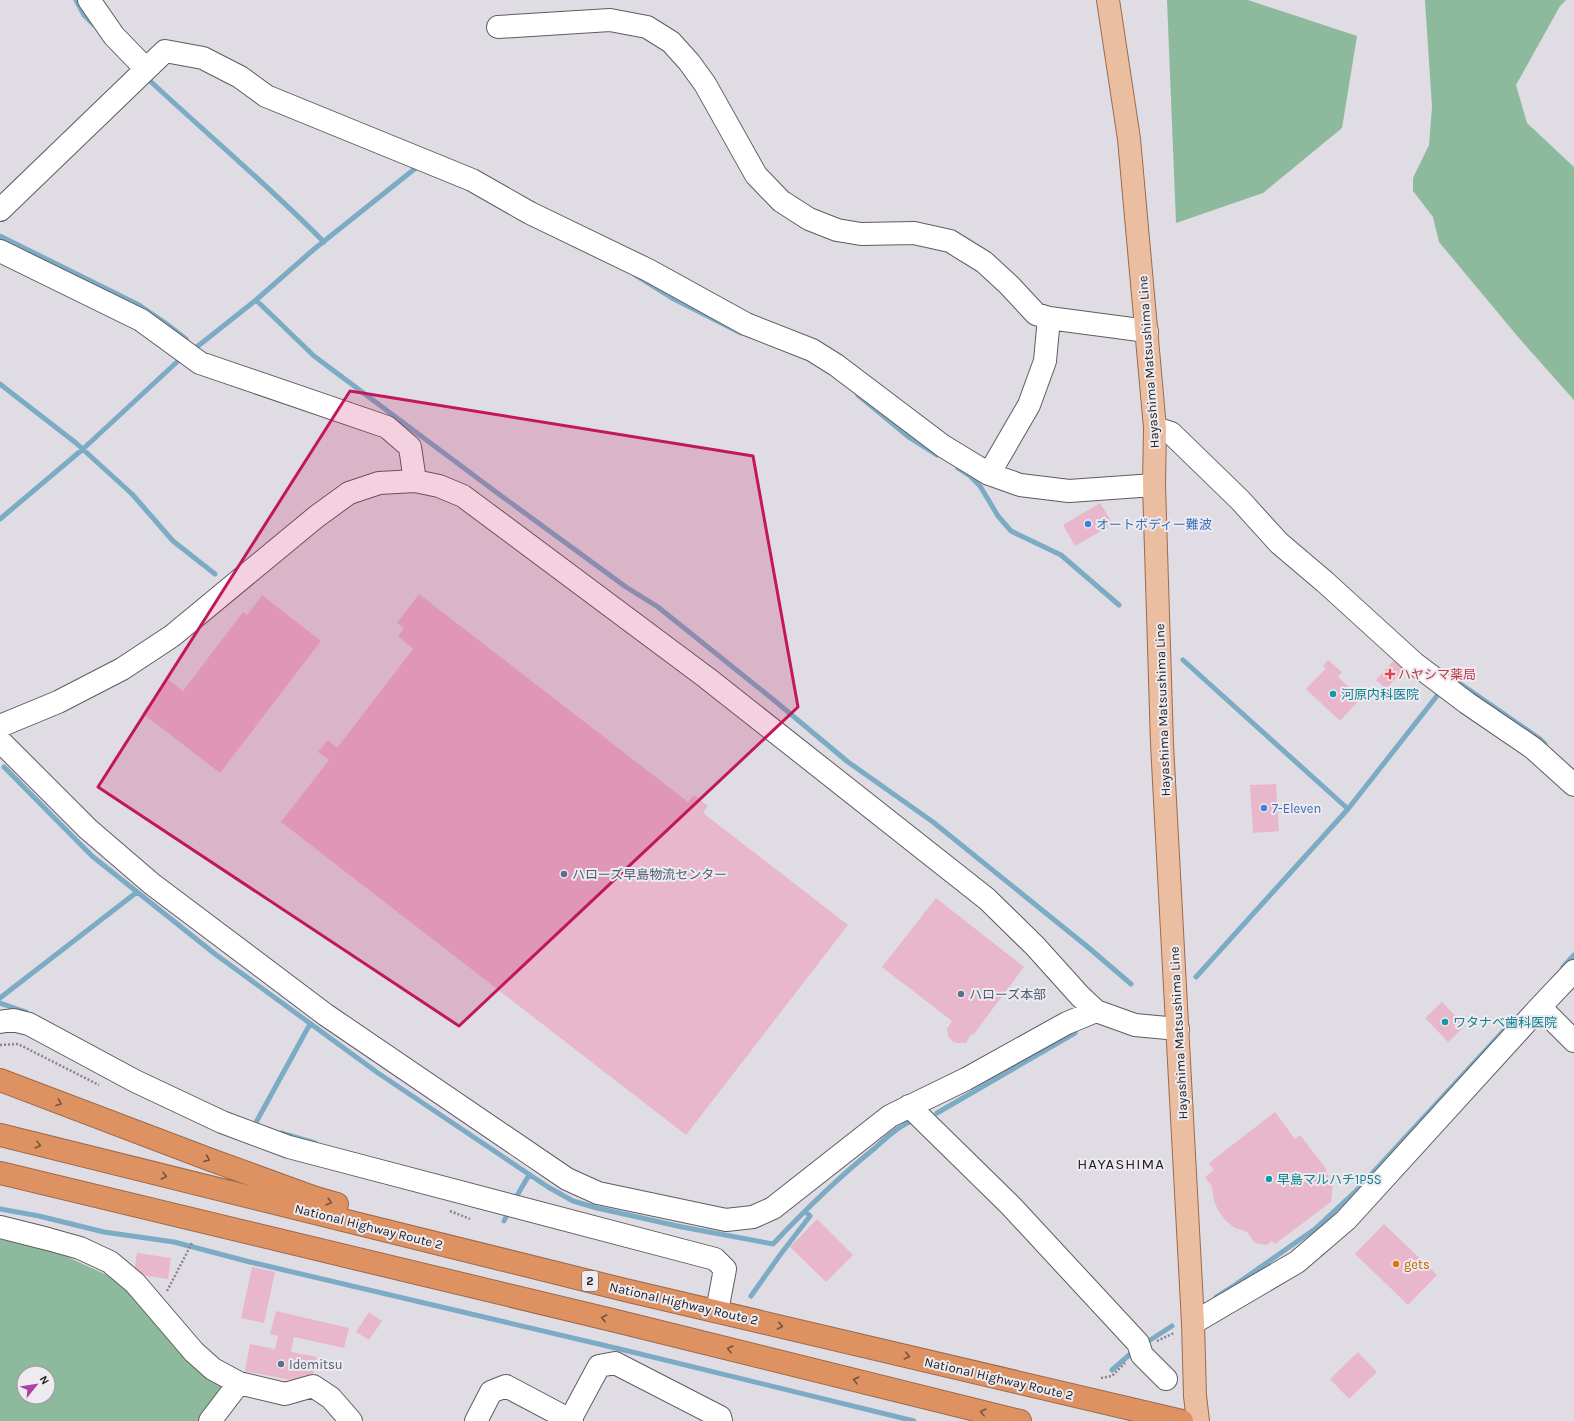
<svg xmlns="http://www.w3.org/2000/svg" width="1574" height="1421" viewBox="0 0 1574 1421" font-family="Karla,'Noto Sans JP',sans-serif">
	<rect width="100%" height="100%" fill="#e0dce3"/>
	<!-- forest -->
	<path fill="#8db99c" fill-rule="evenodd" d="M1167 0H1248L1357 36 1342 128 1263 193 1176 223Z
		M1425 0H1566L1560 6 1516 85 1527 123 1574 167V400L1519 338 1439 242 1433 217 1413 191V178L1429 145 1432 107Z
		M0 1239 59 1253 109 1276 131 1295 225 1387 202 1421H0ZM24 1373H48V1397H24Z"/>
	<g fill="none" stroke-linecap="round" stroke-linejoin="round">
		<!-- stream -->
		<path stroke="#7cabc5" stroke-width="5" d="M76 0 84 15 94 25
			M149 80C207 134 268 185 324 242
			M0 236 139 305 164 322 186 339
			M635 275 672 298 741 333
			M256 300 314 356 496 492 626 587 658 607 775 701 848 762 933 822 1089 948 1131 984
			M193 350 256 300 313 250 417 167 421 169
			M0 384 76 443 132 494 173 541 215 574
			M858 395 910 438 937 455
			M958 468 970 476 980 486 998 516 1011 531 1061 555 1119 605
			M0 519 83 449 178 361
			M1183 660 1348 809
			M1451 679 1452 678 1540 739 1545 744
			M4 767 92 856 215 954 378 1073 548 1187 573 1201 597 1208 682 1227 773 1244C805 1210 839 1177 875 1148 886 1138 899 1126 912 1121
			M1563 967 1574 955
			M1196 977 1348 809 1440 692
			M0 998 137 892
			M0 1003 26 1012
			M937 1113 1075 1033
			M254 1126 310 1024
			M281 1133 315 1143
			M515 1199 529 1175
			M0 1209 39 1216 104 1232 174 1242 250 1262 624 1350 914 1421
			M504 1221 507 1215
			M751 1296 780 1255 810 1216 805 1211
			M1216 1297 1235 1285 1315 1229 1356 1191 1509 1025
			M1144 1344 1172 1326
			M1112 1370 1135 1350"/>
	</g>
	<!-- building -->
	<path fill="#e8b7cc" d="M1100 503 1113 524 1075 546 1063 525Z
		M419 594 688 802 694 795 708 806 703 813 848 925 686 1135 281 822 329 760 318 752 328 740 337 748 413 649 398 636 404 628 397 623Z
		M262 595 321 641 220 773 142 713 168 679 183 691 243 612 247 615Z
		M1395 659 1405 668 1386 689 1376 680Z
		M1328 660 1342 672 1338 677 1361 698 1340 721 1306 689 1326 668 1323 666Z
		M1276 784 1279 831 1253 833 1250 785Z
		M936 898 1024 967 973 1035 971 1034 966 1043H957L952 1041 948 1036 947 1029 952 1021 882 967Z
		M1442 1002 1465 1026 1448 1042 1425 1018Z
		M1275 1112 1295 1139 1300 1135 1327 1170 1325 1172 1333 1182 1331 1202 1275 1244 1272 1241 1267 1245 1255 1243 1247 1232 1235 1228 1225 1220 1218 1210 1214 1201 1212 1187 1205 1177 1214 1170 1209 1163Z
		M817 1219 853 1255 826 1282 790 1247Z
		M1384 1224 1437 1275 1408 1305 1355 1254Z
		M137 1253 171 1258 168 1279 134 1274Z
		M252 1267 275 1272 264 1323 241 1318Z
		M276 1311 349 1328 344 1348 294 1337 291 1352 317 1357 313 1374 290 1380 245 1371 250 1344 275 1349 278 1336 270 1334Z
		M369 1312 382 1321 369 1340 356 1332Z
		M1358 1352 1377 1372 1349 1399 1330 1379Z"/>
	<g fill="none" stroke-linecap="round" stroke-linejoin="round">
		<!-- minor casing -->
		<g stroke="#5f5c61" stroke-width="24">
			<path id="minor" d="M89 0 114 36 146 69
				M498 27 610 20 647 27 671 42 689 62 705 84 756 175 781 201 809 219 837 230 861 234 914 233 950 241 984 262 1009 285 1036 314 1049 318 1147 331
				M0 210 165 51 203 58 240 77 266 96 472 180 530 213 648 270 746 324 812 350 836 365 943 446 989 474 1020 485 1069 491 1154 485
				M0 251 141 320 200 363 387 427 410 447 415 481 439 486 463 496 707 678 987 899 1035 946 1080 996 1096 1011 1135 1025 1178 1029
				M1155 428 1171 433 1240 500 1279 543 1325 582 1414 663 1467 703 1533 748 1574 785
				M989 474 1029 405 1045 361 1049 318
				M0 726 58 702 122 669 172 636 316 517 349 493 379 483 415 481
				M0 741 88 829 152 884 326 1015 567 1179 598 1193 726 1220 753 1217 773 1208 890 1116 966 1079 1067 1023 1096 1011
				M1540 1007 1574 1041
				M0 1022 13 1020 29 1024 135 1081 222 1122 289 1147 715 1259 725 1269 717 1311
				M909 1106 1011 1206 1138 1343 1142 1355 1166 1379
				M0 1227 48 1239 80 1248 110 1262 135 1283 194 1352 213 1369 239 1383 285 1394 313 1386 331 1398 351 1421
				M1193 1323 1297 1262 1346 1220 1540 1007 1574 971
				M570 1420 599 1366 615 1363 720 1417 721 1421
				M210 1421 239 1383
				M476 1421 491 1392 506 1386 572 1421"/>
		</g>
		<!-- major casing -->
		<g stroke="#9c6a4c" stroke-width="24">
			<path id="major" d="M1108 0 1129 139 1155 428 1154 485 1162 744 1193 1323 1195 1396 1198 1421"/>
		</g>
		<!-- highway casing -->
		<g stroke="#9c6a4c" stroke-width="24">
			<path id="highway" d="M0 1080 211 1160 313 1197 337 1204
				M0 1135 625 1290 1182 1421
				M0 1173 616 1321 1020 1421"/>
		</g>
		<!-- path -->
		<path stroke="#88868a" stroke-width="2.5" stroke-dasharray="2 2" stroke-linecap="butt" d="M0 1045 18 1044 99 1085
			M450 1211 470 1219
			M167 1291 192 1243
			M1157 1341 1174 1333
			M1101 1378 1112 1376 1125 1363"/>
		<!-- minor -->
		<use href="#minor" stroke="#fff" stroke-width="22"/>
		<!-- major -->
		<use href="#major" stroke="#ebbea1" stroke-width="22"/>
		<!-- highway -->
		<use href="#highway" stroke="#de9262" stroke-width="22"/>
	</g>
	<!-- one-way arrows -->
	<defs><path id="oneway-chevron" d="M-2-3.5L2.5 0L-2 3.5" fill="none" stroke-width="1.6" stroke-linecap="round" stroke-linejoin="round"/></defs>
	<g stroke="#76533f">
		<use href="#oneway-chevron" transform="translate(59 1103) rotate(20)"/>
		<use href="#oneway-chevron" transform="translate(38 1145) rotate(14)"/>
		<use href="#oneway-chevron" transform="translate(207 1159) rotate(21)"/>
		<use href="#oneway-chevron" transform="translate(164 1176) rotate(14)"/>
		<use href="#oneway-chevron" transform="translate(329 1202) rotate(16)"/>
		<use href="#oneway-chevron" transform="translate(604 1318) rotate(-167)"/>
		<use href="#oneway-chevron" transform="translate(780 1326) rotate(13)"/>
		<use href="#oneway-chevron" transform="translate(730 1349) rotate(-166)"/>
		<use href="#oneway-chevron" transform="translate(907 1356) rotate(13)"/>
		<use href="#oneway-chevron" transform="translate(856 1380) rotate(-166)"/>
		<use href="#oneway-chevron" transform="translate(983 1412) rotate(-166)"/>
	</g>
	<!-- marked area -->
	<path fill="#c2185b" fill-opacity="0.2" stroke="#c2185b" stroke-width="3" stroke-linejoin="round" d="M350 391 753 456 798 707 459 1026 98 787Z"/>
	<!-- markers -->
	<g fill="#3f7fe0" stroke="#edeaf0" stroke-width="1.5">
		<circle cx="1088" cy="524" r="4"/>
		<circle cx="1264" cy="808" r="4"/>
	</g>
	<path fill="#e0444e" stroke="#edeaf0" stroke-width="1.5" d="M1388 668h4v4h4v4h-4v4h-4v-4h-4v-4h4z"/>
	<g fill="#0f9aa8" stroke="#edeaf0" stroke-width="1.5">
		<circle cx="1333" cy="694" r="4"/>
		<circle cx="1445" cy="1022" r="4"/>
		<circle cx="1269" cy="1179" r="4"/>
	</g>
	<g fill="#5c6f8a" stroke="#edeaf0" stroke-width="1.5">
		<circle cx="564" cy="874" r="4"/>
		<circle cx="961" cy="994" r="4"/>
		<circle cx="281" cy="1364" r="4"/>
	</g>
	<circle fill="#e8710a" stroke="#edeaf0" stroke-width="1.5" cx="1396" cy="1264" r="4"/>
	<g text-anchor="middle" stroke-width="4" stroke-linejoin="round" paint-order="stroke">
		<!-- shield labels -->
		<rect fill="#edeaf0" stroke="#5e5d60" stroke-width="1" x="582" y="1271" width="16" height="20" rx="3"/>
		<g font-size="12" font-weight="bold" fill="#212022">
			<text x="590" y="1285">2</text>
		</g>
		<!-- street labels -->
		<g font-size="13" fill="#212022" stroke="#edeaf0">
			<text transform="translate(1148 362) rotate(-94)" y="5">Hayashima Matsushima Line</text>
			<text transform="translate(1162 710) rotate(-92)" y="5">Hayashima Matsushima Line</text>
			<text transform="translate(1178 1033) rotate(-93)" y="5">Hayashima Matsushima Line</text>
			<text transform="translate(369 1226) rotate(14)" y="5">National Highway Route 2</text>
			<text transform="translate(684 1303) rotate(13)" y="5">National Highway Route 2</text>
			<text transform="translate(999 1378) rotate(13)" y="5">National Highway Route 2</text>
		</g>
		<!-- shop labels -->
		<g font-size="13" fill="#366cbe" stroke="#edeaf0" text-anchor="start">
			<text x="1096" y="529">オートボディー難波</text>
			<text x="1272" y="813">7-Eleven</text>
		</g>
		<!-- health labels -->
		<g font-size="13" fill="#be3a42" stroke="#edeaf0" text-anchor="start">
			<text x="1398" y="679">ハヤシマ薬局</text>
		</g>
		<!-- culture labels -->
		<g font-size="13" fill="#0d838f" stroke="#edeaf0" text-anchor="start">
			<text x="1341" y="699">河原内科医院</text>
			<text x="1453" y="1027">ワタナベ歯科医院</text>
			<text x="1277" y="1184">早島マルハチ1P5S</text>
		</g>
		<!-- service labels -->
		<g font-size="13" fill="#4e5e75" stroke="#edeaf0" text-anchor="start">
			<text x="572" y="879">ハローズ早島物流センター</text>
			<text x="969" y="999">ハローズ本部</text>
			<text x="289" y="1369">Idemitsu</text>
		</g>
		<!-- food labels -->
		<g font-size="13" fill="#c56008" stroke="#edeaf0" text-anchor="start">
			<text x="1404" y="1269">gets</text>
		</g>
		<!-- quarter labels -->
		<g font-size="15" letter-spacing="1" fill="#212022" stroke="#edeaf0">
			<text x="1121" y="1169">HAYASHIMA</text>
		</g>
	</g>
	<!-- north arrow -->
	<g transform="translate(36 1385) rotate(60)"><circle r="19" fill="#edeaf0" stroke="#9b999e"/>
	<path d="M0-3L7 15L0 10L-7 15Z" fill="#ae42a2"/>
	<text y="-6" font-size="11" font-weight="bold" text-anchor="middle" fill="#212022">N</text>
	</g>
</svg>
